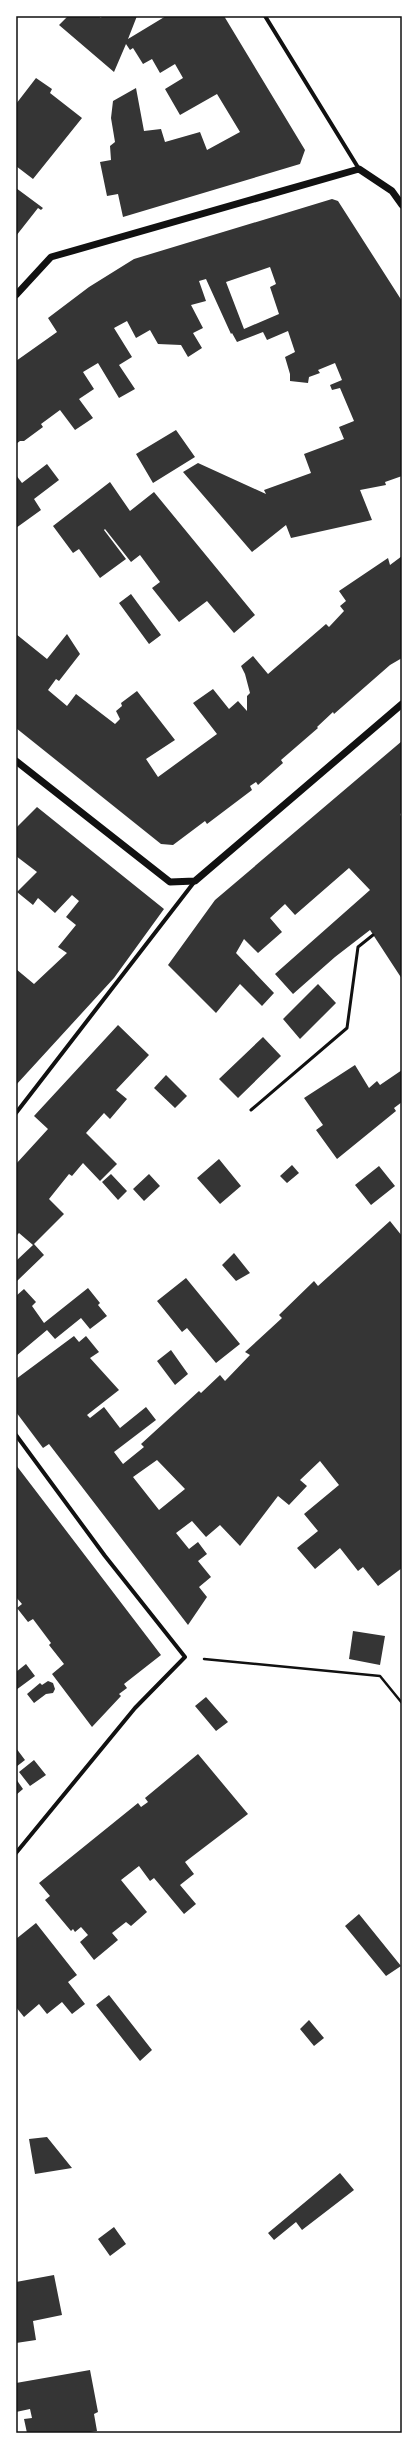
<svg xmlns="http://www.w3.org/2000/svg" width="418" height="2449" viewBox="0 0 418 2449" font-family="Roboto,sans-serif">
	<rect width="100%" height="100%" fill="#fff"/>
	<!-- building -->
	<path fill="#353535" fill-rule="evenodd" d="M68 16H98L101 18 102 16H137L128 39 166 16H224L305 150 300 164 123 217 118 194 107 196 100 162 111 160 110 146 115 142 111 118 113 101 136 88 144 131 161 129 165 142 200 132 207 150 240 132 217 94 180 115 165 89 183 78 175 64 160 73 152 59 143 64 133 48 130 50 126 44 114 72 59 25Z
		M36 78 52 89 50 93 82 118 33 179 16 166V104Z
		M16 188 43 208 41 210 38 208 16 236Z
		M332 199 338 201 402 301V476L385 482 386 485 360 490 372 520 291 538 286 525 252 552 183 472 198 463 266 494 264 490 311 473 304 454 344 439 339 427 354 421 340 388 332 390 330 385 342 380 335 363 318 370 320 373 309 377 308 383 290 381V374L285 357 295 352 288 331 267 340 263 332 237 342 232 333 231 334 206 279 199 281 206 301 191 305 203 328 193 333 202 348 188 357 181 345 158 344 150 330 136 338 127 321 114 328 132 357 119 365 135 389 119 398 98 363 83 372 94 389 79 399 93 418 75 430 60 410 41 424 43 427 24 441H20L16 444V361L57 332 48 318 89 287 134 259ZM270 267 276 284 270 287 279 314 244 329 226 282Z
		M176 430 195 457 153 483 136 454Z
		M47 464 59 480 34 499 41 510 16 528V475L22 483Z
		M110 482 130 511 154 492 255 615 234 633 207 601 179 622 152 588 160 582 140 555 131 562 105 529 104 530 126 559 100 578 79 549 73 553 53 526Z
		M402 556V658L390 665 334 714 333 712 317 727 318 728 281 760 283 763 258 785 256 782 250 786 252 790 207 824 205 821 173 845 161 844 16 728V634L47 659 67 634 80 654 59 681 56 679 48 690 67 706 76 694 115 724 120 719 116 711 122 706 121 703 137 691 175 740 146 759 158 777 217 734 193 703 213 689 229 709 238 701 247 711V696L250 693 245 674 241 666 253 656 268 674 326 624 329 627 344 611 340 606 346 601 339 591 388 558 390 565Z
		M131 594 161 635 149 644 119 603Z
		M402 741V813L400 814 402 819V979L370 930 335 957 293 994 275 974 370 890 349 868 295 915 285 904 270 918 282 932 258 953 244 939 236 953 274 993 262 1006 240 984 216 1013 168 965 215 900Z
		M37 807 164 909 114 978 16 1085V969L34 984 67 953 58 947 76 925 66 917 79 901 72 895 55 913 38 898 33 905 17 892 37 872 16 856V828Z
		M318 984 336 1003 300 1039 283 1019Z
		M118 1025 149 1055 116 1090 127 1099 110 1119 104 1113 86 1133 117 1164 100 1181 83 1163 72 1176 69 1174 49 1199 64 1214 34 1244 44 1255 16 1282V1261L33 1245 19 1233 16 1236V1164L48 1129 34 1116Z
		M263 1037 281 1056 238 1098 219 1079Z
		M355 1065 369 1088 377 1081 380 1085 402 1070V1102L394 1108 396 1111 337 1159 316 1130 323 1125 304 1098Z
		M166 1075 187 1096 175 1108 154 1088Z
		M219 1159 241 1186 220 1204 197 1178Z
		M292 1165 299 1173 287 1183 280 1176Z
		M379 1166 395 1186 371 1205 355 1185Z
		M111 1174 127 1191 118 1200 102 1182Z
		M149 1174 160 1186 144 1201 133 1189Z
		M390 1221 402 1236V1568L378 1586 363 1567 358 1571 340 1548 315 1569 297 1548 318 1531 304 1514 339 1485 320 1461 300 1480 307 1486 289 1505 278 1496 240 1546 220 1525 206 1537 192 1521 176 1533 189 1549 198 1542 207 1554 198 1561 211 1577 199 1587 207 1597 188 1625 49 1444 43 1448 16 1412V1379L74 1336 79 1342 86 1336 99 1352 90 1358 119 1390 87 1415 90 1418 104 1407 120 1428 146 1407 156 1420 114 1452 123 1464 144 1447 141 1444 199 1391 201 1393 220 1375 225 1381 250 1355 245 1352 282 1318 279 1315 314 1281 318 1286ZM157 1460 185 1489 159 1510 133 1477Z
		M234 1253 250 1273 236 1281 222 1265Z
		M186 1278 240 1344 216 1363 187 1328 182 1332 157 1301Z
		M88 1288 100 1303 98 1305 107 1316 90 1329 81 1318 55 1339 47 1330 16 1356V1296L24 1289 36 1302 32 1306 44 1323Z
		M171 1350 188 1374 175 1385 157 1361Z
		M16 1465 161 1655 124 1684 127 1688 119 1694 121 1696 92 1727 52 1674 64 1664 49 1645 51 1643 33 1619 28 1622 17 1608 22 1604 16 1597Z
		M353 1631 385 1636 380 1665 349 1659Z
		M26 1664 35 1676 16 1690V1672Z
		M48 1681 53 1683 55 1689 53 1693 46 1694 34 1703 27 1694 40 1683 42 1685Z
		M206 1697 228 1722 216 1731 195 1706Z
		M16 1748 25 1760 16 1767Z
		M198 1754 248 1814 185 1862 194 1874 180 1885 196 1904 184 1914 154 1878 150 1881 139 1866 121 1880 147 1912 131 1926 126 1922 112 1933 118 1940 94 1960 80 1942 88 1935 81 1927 75 1932 73 1929 71 1931 45 1900 50 1896 39 1883 138 1803 141 1807 148 1802 145 1798Z
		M34 1760 46 1775 30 1786 19 1772Z
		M16 1779 23 1789 16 1795Z
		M359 1914 401 1966 386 1976 345 1926Z
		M36 1923 77 1975 68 1982 85 2004 72 2014 62 2002 47 2014 39 2004 24 2017 16 2007V1939Z
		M109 1995 152 2050 140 2061 96 2005Z
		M309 2020 324 2038 314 2046 300 2029Z
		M47 2137 72 2168 35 2174 29 2139Z
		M340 2173 354 2190 302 2230 296 2222 274 2240 268 2233Z
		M114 2227 126 2244 110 2256 98 2239Z
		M54 2275 62 2315 33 2321 36 2340 16 2343V2282Z
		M90 2370 98 2412 94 2414 97 2431 84 2433H27L24 2419 32 2418 30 2409 16 2412V2383Z"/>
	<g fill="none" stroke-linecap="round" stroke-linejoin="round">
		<!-- path -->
		<path stroke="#111" stroke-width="2.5" d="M204 1659 380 1676 402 1703"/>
		<!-- service -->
		<path stroke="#111" stroke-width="3" d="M251 1110 347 1028 358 947 373 935"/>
		<!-- minor -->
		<path stroke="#111" stroke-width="4" d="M265 16 359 169
			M16 1113 195 881
			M16 1435 105 1556 185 1657 135 1708 16 1853"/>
		<!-- tertiary -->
		<path stroke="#111" stroke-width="7" d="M16 295 51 257 359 169 392 191 402 205
			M16 761 170 882 195 881 402 704"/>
	</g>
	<!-- border -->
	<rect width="418" height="2449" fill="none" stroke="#ffffff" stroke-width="34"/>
	<rect x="17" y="17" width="384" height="2415" fill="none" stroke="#111" stroke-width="1.5"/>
</svg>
